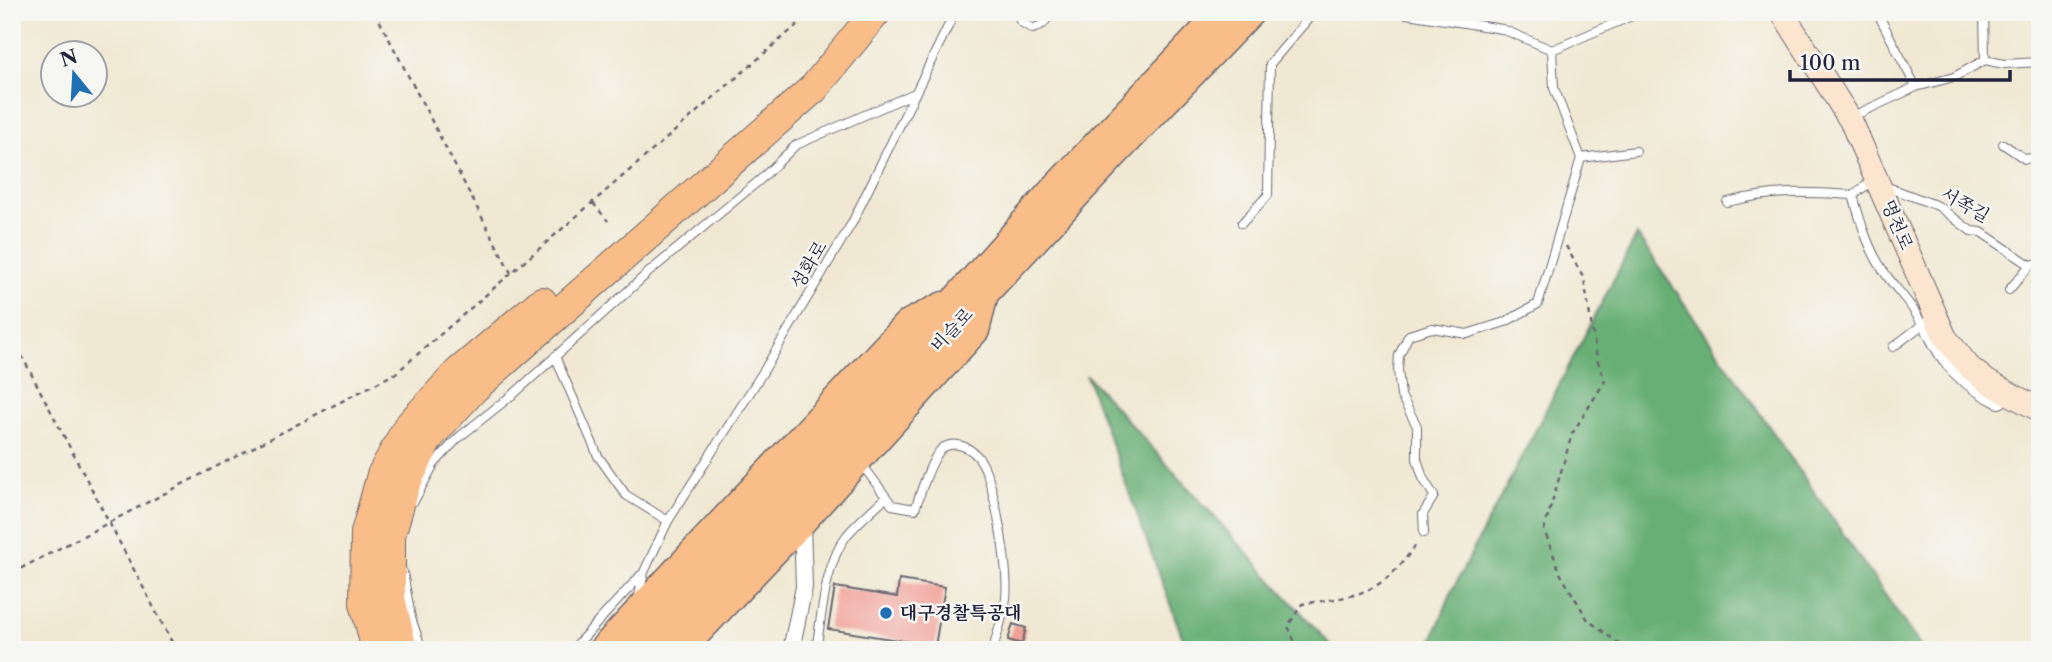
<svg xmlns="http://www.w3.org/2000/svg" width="2052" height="662" viewBox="0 0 2052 662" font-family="'Libre Caslon Text','Noto Serif KR',serif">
	<rect width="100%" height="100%" fill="#f6f6f2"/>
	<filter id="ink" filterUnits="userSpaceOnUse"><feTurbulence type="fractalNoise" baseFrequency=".0143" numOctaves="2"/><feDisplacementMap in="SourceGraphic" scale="14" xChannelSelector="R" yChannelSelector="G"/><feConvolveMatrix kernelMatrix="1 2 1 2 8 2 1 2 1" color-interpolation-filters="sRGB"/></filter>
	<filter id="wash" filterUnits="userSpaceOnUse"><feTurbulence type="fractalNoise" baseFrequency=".00686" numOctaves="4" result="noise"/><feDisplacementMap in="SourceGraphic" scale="28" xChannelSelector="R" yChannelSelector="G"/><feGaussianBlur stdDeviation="1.57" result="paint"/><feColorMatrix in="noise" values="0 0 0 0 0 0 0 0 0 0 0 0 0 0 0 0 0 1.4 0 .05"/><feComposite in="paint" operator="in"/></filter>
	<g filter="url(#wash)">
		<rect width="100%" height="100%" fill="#f0e8d2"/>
		<!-- forest -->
		<path fill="#68af75" stroke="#456858" stroke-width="2" d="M1637 235 1923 650H1428L1452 591Z
			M1086 375 1335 650H1187Z"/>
		<g id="blocks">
			<!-- building -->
			<path fill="#f1a098" d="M899 580 945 587 935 646 828 629 835 587 897 597Z
				M1013 624 1026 628 1022 644 1008 640Z"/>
		</g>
	</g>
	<g filter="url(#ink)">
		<use href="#blocks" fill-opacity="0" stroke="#6a6770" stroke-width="2"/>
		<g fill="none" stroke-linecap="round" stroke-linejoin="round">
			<!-- lane casing -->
			<g stroke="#6a6770" stroke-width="10">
				<path id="lane" d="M1015 12 1021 22 1033 29 1043 24 1052 12
					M1395 12 1502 29 1552 50 1641 12
					M1877 12 1916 87
					M1984 12 1985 60
					M1851 117 1916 87 1954 77 1985 60 2004 64 2040 62
					M2003 144 2025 159 2040 157
					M1581 158 1636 151
					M1885 186 1938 206 1971 231 1981 232 2030 265 2040 263
					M1853 195C1861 224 1869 252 1887 276 1899 293 1914 306 1922 325L1893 347
					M1727 202C1775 190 1805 192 1853 195L1875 179
					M1242 223 1268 195 1270 64 1314 12
					M2009 290 2030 265
					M555 356 598 456 626 495 668 521
					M861 463 892 505 915 509C920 495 932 454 944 447 958 440 973 449 981 461 995 484 1009 570 1006 598 1004 615 997 633 993 650
					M414 501 434 464 458 438 516 392 649 272 761 179 796 145 915 93
					M1424 533 1423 514 1434 496 1423 478 1417 459V426L1401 396 1398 370 1399 355 1409 335 1432 328 1467 334 1505 322 1538 304 1581 158 1554 88 1552 50
					M403 572 411 618 422 650
					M638 600 644 572 668 521 763 372 852 223 955 12
					M572 650 641 575
					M816 650C822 615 825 563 847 535 859 521 873 509 886 497"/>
			</g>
			<!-- street casing -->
			<g stroke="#6a6770" stroke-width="18">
				<path id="street" d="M1928 325C1944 363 1962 381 1999 400
					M791 650 804 587 802 524"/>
			</g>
			<!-- secondary casing -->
			<g stroke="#6a6770" stroke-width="25">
				<path id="secondary" d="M1782 12 1851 121 1945 337 1969 367 1988 382 2040 410"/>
			</g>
			<!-- primary casing -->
			<g stroke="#6a6770" stroke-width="27">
				<path id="primary" d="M600 650 906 323 943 304
					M629 650 873 390 1052 189 1220 12
					M655 650 1113 158 1253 12
					M683 650 802 524 977 331 986 294"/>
			</g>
			<!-- highway casing -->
			<g stroke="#6a6770" stroke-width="32">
				<path id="highway" d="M377 650 365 603 366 533 382 475 408 427 458 373 542 302
					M402 650 390 598V535L405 484 428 438 474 388 814 88 876 12"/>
			</g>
			<!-- path -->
			<path stroke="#6a6770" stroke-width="2.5" stroke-dasharray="5 5" stroke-linecap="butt" d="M375 12 511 273
				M593 203 608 221
				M1566 246 1584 279 1597 359 1605 381 1572 434 1544 530 1561 575 1588 620 1627 650
				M12 337 176 650
				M12 573 396 373 812 12
				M1298 650 1288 626 1302 604C1362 595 1381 595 1417 543"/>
			<!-- lane -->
			<use href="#lane" stroke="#fff" stroke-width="8"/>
			<!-- street -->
			<use href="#street" stroke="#fff" stroke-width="16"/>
			<!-- secondary -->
			<use href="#secondary" stroke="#fce5cf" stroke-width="23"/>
			<!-- primary -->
			<use href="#primary" stroke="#f8bd88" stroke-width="24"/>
			<!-- highway -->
			<use href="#highway" stroke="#f8bd88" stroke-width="30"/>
		</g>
	</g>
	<!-- markers -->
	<circle fill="#1f6fb2" stroke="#f6f6f2" stroke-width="2.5" cx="886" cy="613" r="7"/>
	<g text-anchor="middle" stroke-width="5" stroke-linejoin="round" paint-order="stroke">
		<!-- street labels -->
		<g font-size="18" fill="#22223b" stroke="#f6f6f2">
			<text transform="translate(1965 205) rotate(29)" y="6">서쪽길</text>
			<text transform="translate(1897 225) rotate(67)" y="6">명천로</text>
			<text transform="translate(809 265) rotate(-59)" y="6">성화로</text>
			<text transform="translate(952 330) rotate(-47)" y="6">비슬로</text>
		</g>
		<!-- poi labels -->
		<g font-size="18" font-weight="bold" fill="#22223b" stroke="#f6f6f2" text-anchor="start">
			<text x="900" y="619">대구경찰특공대</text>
		</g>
	</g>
	<!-- margin -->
	<rect width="2052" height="662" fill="none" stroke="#f6f6f2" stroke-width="42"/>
	<!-- north arrow -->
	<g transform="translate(74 74) rotate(342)"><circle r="33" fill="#f6f6f2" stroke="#a1a1a9" stroke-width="2"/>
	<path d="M0-5L12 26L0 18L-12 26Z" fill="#1f6fb2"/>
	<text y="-10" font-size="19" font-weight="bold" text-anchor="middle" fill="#22223b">N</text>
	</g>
	<!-- scale -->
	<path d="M1790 70v10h220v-10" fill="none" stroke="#22223b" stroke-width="3.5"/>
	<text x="1800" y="70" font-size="21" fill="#22223b" stroke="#f6f6f2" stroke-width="5" paint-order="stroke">100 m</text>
</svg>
